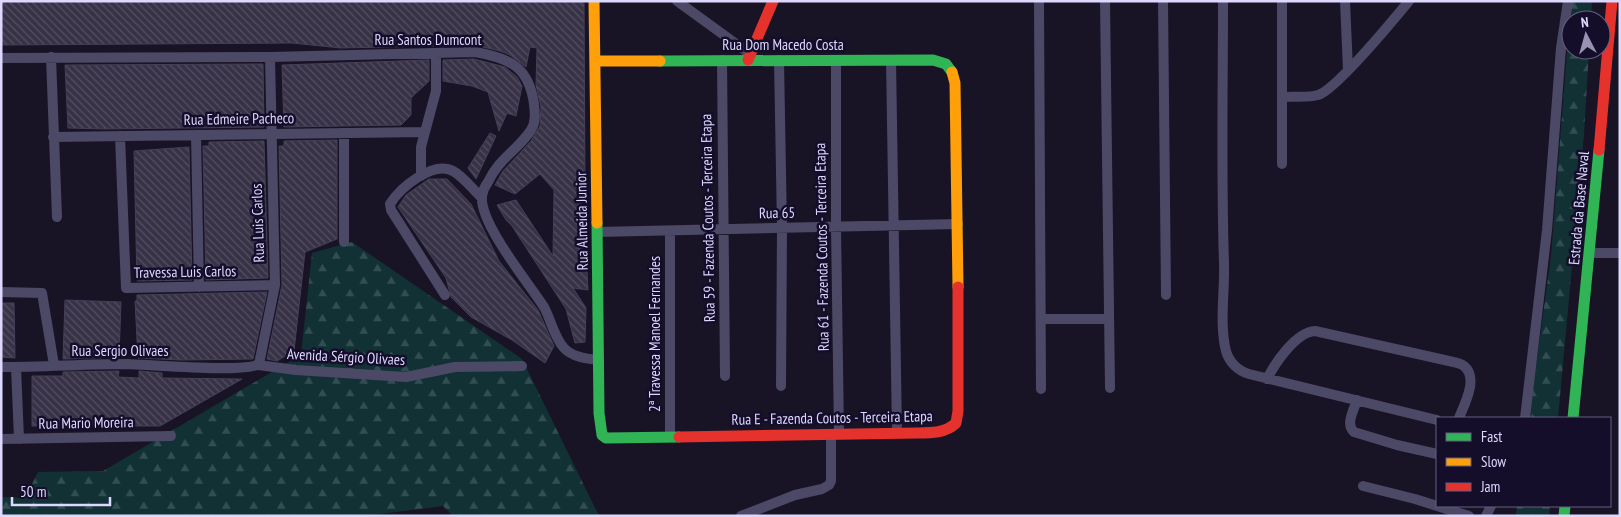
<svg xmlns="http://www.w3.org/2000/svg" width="1621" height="517" viewBox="0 0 1621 517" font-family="'PT Sans Narrow',sans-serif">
	<defs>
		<pattern id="forest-firs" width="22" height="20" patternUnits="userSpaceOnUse" patternTransform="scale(1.25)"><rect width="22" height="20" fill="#113134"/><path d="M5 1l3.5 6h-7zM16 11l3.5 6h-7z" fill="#334e52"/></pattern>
		<pattern id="building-back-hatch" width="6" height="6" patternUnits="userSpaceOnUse" patternTransform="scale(1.25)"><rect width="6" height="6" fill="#373246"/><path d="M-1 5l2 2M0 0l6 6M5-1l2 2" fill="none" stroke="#544f62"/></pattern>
	</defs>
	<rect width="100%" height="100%" fill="#181425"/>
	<!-- forest -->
	<path fill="url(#forest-firs)" d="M1571 1H1592L1591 20H1571V50H1589L1584 135 1558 418H1529L1551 256Z
		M352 242 522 359 599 516H453L443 506 364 516H1V497L25 498 38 472 103 471 301 355 312 253Z
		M1517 506H1550L1549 516H1516Z"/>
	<!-- building -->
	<path fill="url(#building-back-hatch)" stroke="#453f58" d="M1 1H584L585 191 582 190 580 245H583L586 255 588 290 573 288 586 308 585 342 575 343 566 309 512 226 506 220 497 205 516 200 553 256 554 190 540 174 515 194 495 185 503 171 531 141 540 126 541 107 536 85 537 48 530 47 526 67 510 55 500 51 475 45 341 48 292 43 1 45Z
		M474 59 505 67 517 77 522 86 516 116 507 113 499 131 488 92 472 86 443 81V60Z
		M429 60V81L411 98V115L401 125 284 127 282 65Z
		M263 64 264 127 105 129 68 128 65 65Z
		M490 133 496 136 476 179 468 168Z
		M337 140V239L305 252 294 351 277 361 267 359 282 285 279 146H284V141Z
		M264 141 268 278 206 280 203 146H209V142Z
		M189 147 192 280 137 281 134 151Z
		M429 179H447L471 204 499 261 538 310 554 346 545 363 512 340 471 317 451 297 446 278 398 207 406 195Z
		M267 292 253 359 182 360 138 358 135 301H137V295Z
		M65 300 121 302 119 357 63 359Z
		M1 303H14L15 358 1 357Z
		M119 371 118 377 139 378V371L162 373V378L242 379 160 426H32V376H63V372Z"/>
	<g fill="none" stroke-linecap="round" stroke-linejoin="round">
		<!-- street -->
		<path stroke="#4b4966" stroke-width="10" d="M677 1 750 54
			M1039 1 1041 389
			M1105 1 1110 388
			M1163 1 1166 295
			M1223 1C1223 89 1221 176 1224 263 1225 292 1219 323 1226 351 1229 362 1238 371 1249 374L1437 420
			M1345 1 1348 70
			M51 57 57 217
			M1 58 270 57 475 52C510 58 529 67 534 104 535 113 536 122 531 130 519 149 499 158 488 182 485 186 483 190 482 196 479 223 528 282 544 307 551 320 554 337 564 348 572 357 587 359 599 360
			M722 60 725 376
			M779 60 782 228 781 386
			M836 60V227L839 434
			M891 60 897 433
			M1283 97C1294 96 1308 98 1318 95 1336 90 1394 19 1409 1
			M344 133V242
			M196 135 199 287
			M120 136 126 288 275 285
			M53 137 425 132
			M1282 164V1
			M421 176V147L436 91V53
			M670 231V437
			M597 232 958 224
			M1590 253H1620
			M1 292 42 293 54 365
			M445 295 391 210 390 204C400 188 433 160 453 171 464 177 473 190 482 198
			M1041 319H1109
			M258 365 296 370 406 377 455 367 522 366
			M1 367C44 367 86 364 128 364 152 365 244 373 259 364L275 285 270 57
			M16 367 19 439
			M1267 379C1275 363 1296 332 1315 331L1449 361C1454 362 1460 363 1464 366 1479 378 1464 405 1459 418
			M1357 400C1354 410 1345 424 1354 432L1397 445 1437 454
			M1525 418 1547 230 1561 48 1568 1
			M1 439 171 436
			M1363 486 1415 499 1469 516
			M741 516 795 495 822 489 829 485 831 481V435
			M1486 516 1491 506"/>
		<!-- fast -->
		<path stroke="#30b455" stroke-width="11" d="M660 61 933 60 946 64 952 72
			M597 223 599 413 602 435 606 438 679 437
			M1573 418 1599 150
			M1564 516 1565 506"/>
		<!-- slow -->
		<path stroke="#ff9f0a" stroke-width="11" d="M594 1 597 223
			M595 61H660
			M952 72 955 83 958 287"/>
		<!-- jam -->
		<path stroke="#e5322d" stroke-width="11" d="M748 60 773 1
			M1599 150 1612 1
			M679 437 918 433C931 433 946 433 956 423L958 411V287"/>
	</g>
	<g text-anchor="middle" stroke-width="5" stroke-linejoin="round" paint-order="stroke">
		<!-- street labels -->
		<g font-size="15" fill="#ded8ff" stroke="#140e2b">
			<text x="428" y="45">Rua Santos Dumcont</text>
			<text x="783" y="50">Rua Dom Macedo Costa</text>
			<text transform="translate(239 119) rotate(-1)" y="5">Rua Edmeire Pacheco</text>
			<text transform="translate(1579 208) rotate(-85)" y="5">Estrada da Base Naval</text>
			<text transform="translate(777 213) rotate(-1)" y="5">Rua 65</text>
			<text transform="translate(708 218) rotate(-91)" y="5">Rua 59 - Fazenda Coutos - Terceira Etapa</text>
			<text transform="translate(582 221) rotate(-91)" y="5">Rua Almeida Junior</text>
			<text transform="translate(258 223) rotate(-92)" y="5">Rua Luis Carlos</text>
			<text transform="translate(822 247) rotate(-91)" y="5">Rua 61 - Fazenda Coutos - Terceira Etapa</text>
			<text transform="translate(185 272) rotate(-1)" y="5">Travessa Luis Carlos</text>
			<text transform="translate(655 334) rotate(-90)" y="5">2ª Travessa Manoel Fernandes</text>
			<text x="120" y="356">Rua Sergio Olivaes</text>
			<text transform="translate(346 357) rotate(3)" y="5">Avenida Sérgio Olivaes</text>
			<text transform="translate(832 418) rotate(-1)" y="5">Rua E - Fazenda Coutos - Terceira Etapa</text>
			<text transform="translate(86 423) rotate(-1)" y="5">Rua Mario Moreira</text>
		</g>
	</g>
	<!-- border -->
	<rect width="1621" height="517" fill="none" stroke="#ded8ff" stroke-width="5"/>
	<!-- legend -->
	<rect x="1436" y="417" width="175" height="90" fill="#140e2b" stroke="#655f80"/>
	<rect x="1446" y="433" width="25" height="8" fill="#30b455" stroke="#655f80"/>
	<text x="1481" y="442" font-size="15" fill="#ded8ff">Fast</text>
	<rect x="1446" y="458" width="25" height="8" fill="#ff9f0a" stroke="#655f80"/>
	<text x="1481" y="467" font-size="15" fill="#ded8ff">Slow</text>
	<rect x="1446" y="483" width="25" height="8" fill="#e5322d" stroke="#655f80"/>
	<text x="1481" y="492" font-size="15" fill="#ded8ff">Jam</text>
	<!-- north arrow -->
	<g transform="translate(1586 35) rotate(354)"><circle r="24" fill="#140e2b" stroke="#655f80"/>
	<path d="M0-4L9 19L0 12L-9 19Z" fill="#9993b3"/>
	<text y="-8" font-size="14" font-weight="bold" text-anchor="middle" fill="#ded8ff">N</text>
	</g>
	<!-- scale -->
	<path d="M12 497v8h98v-8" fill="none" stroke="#ded8ff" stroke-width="2.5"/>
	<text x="20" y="497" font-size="15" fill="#ded8ff" stroke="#140e2b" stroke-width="4" paint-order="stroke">50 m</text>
</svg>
